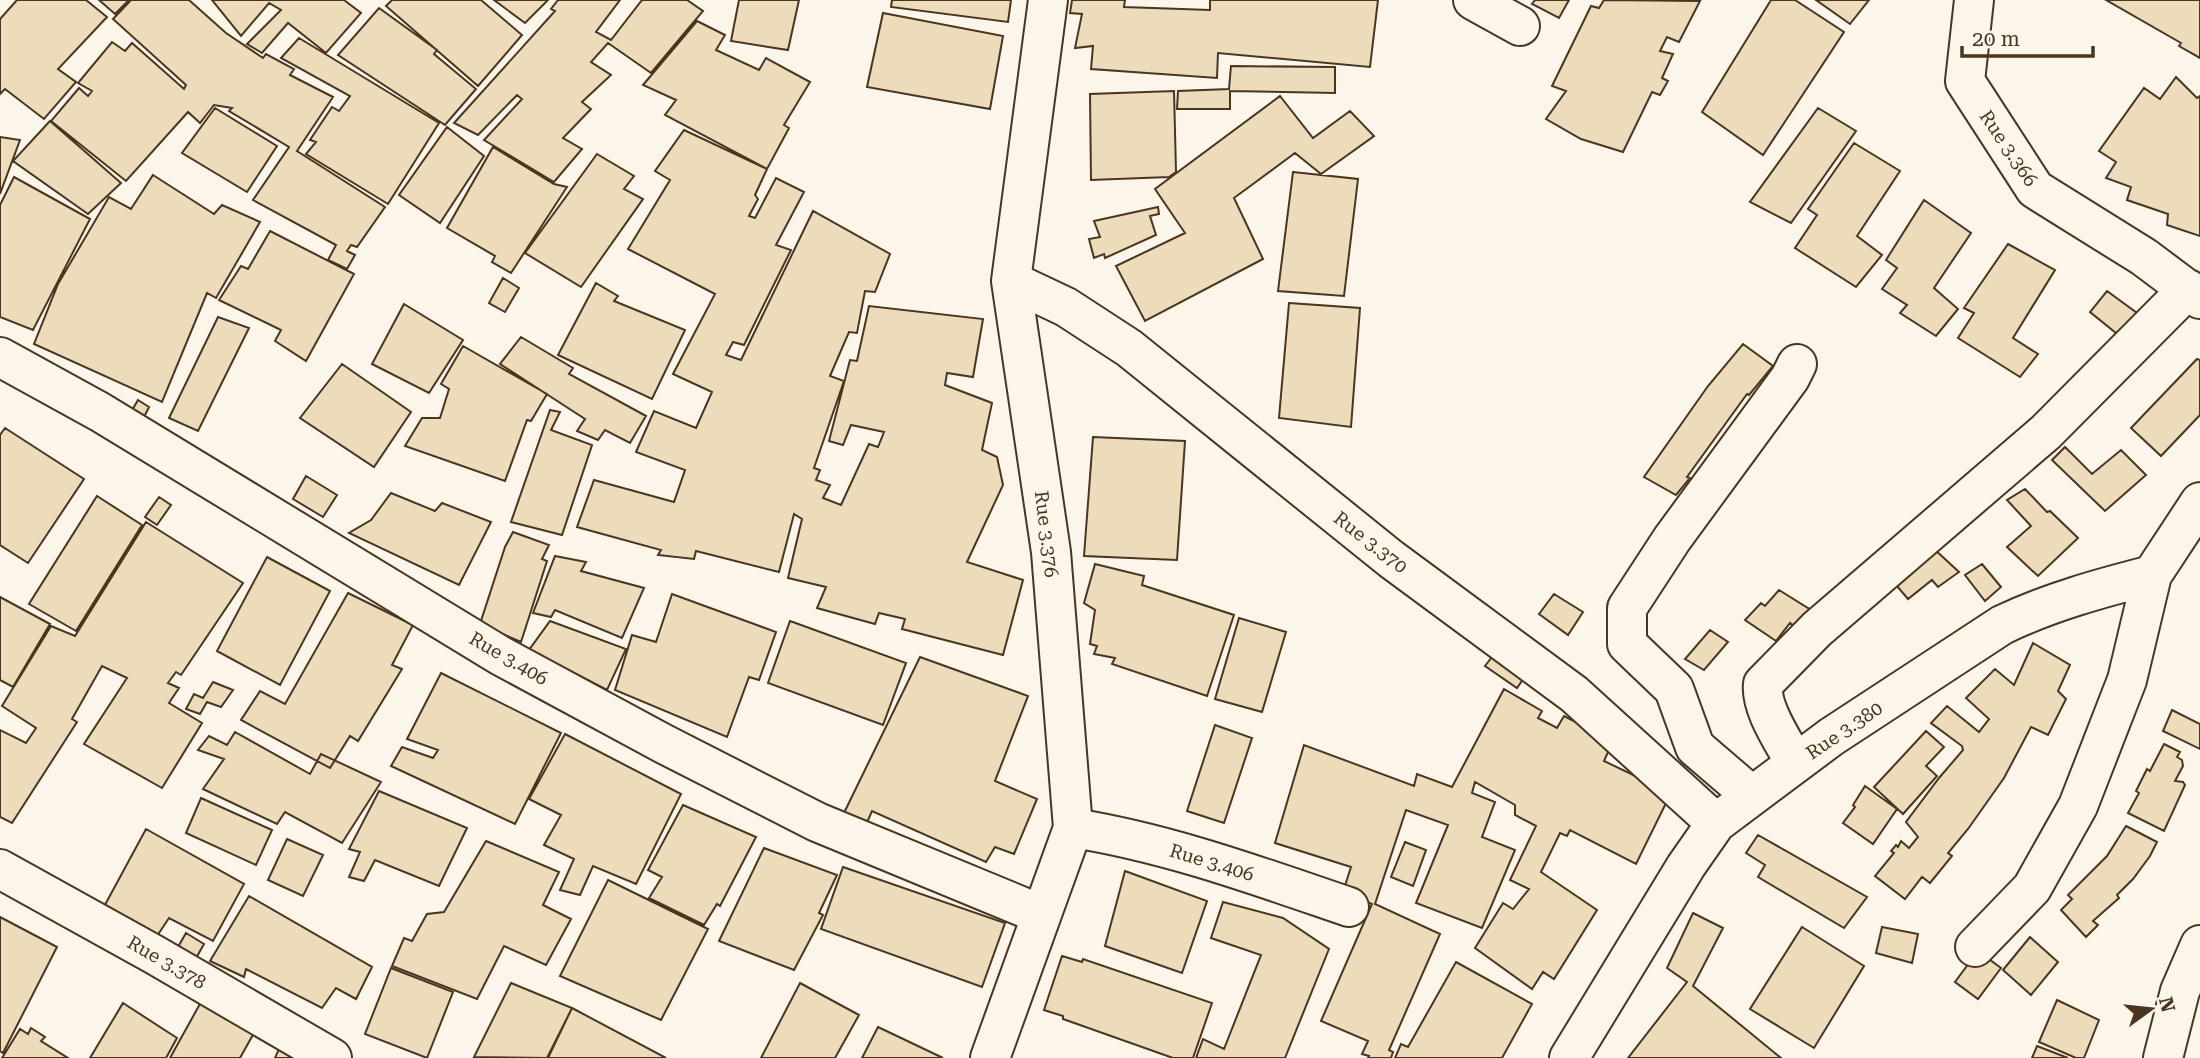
<svg xmlns="http://www.w3.org/2000/svg" width="2200" height="1058" viewBox="0 0 2200 1058" font-family="'Roboto Serif',serif">
	<rect width="100%" height="100%" fill="#fbf6e9"/>
	<!-- building -->
	<path fill="#ecdcbc" stroke="#4a3520" stroke-width="2" d="M17 0H86L107 17 58 69 76 82 44 119 5 89 0 94V19Z
		M99 0H129L115 14Z
		M131 0H189L226 33 263 58 266 54 294 69 290 75 333 97 297 151 385 207 357 247 351 245 347 251 355 255 347 269 328 260 336 245 253 200 289 147 229 111 232 108 214 105 200 123 188 112 126 181 51 121 79 88 88 96 92 91 78 83 112 42 125 51 132 43 184 89 186 85 113 19Z
		M212 0H344L361 13 326 53 288 23 262 53 247 44 281 10 269 3 241 36Z
		M392 0H481L522 35 478 86 386 6Z
		M494 0H548L525 23Z
		M558 0H620L596 32 611 40 642 0H687L703 11 651 73 608 43 591 62 611 75 582 102 591 109 563 138 582 149 554 182 484 140 522 99 517 95 478 135 454 123 555 11 551 9Z
		M739 0H799L788 50 731 41Z
		M892 0H1011L1008 22 891 7Z
		M1072 0H1125L1124 7 1210 10V0H1378L1370 67 1218 53 1217 78 1091 69 1093 46 1075 48 1082 14 1070 13Z
		M1535 0H1569L1559 18 1532 4Z
		M1604 0 1700 1 1679 42 1667 37 1660 51 1673 54 1662 78 1668 81 1660 95 1652 92 1623 152 1581 139 1546 119 1566 91 1552 86 1591 6 1599 8Z
		M1771 0H1795L1844 32 1763 155 1702 112Z
		M1816 0H1869L1850 24Z
		M2106 0H2200V58L2179 46 2181 43Z
		M379 8 437 50 434 54 476 89 445 125 338 55Z
		M883 13 1003 36 990 109 867 87Z
		M697 21 725 35 716 50 759 70 766 58 810 82 784 125 789 128 767 169 665 115 676 100 643 85Z
		M299 38 439 123 388 204 306 154 316 142 310 140 332 107 339 111 350 96 281 58Z
		M1231 66 1335 67V93L1230 91V109H1177L1178 91 1229 89Z
		M2176 77 2197 98 2200 96V236L2167 225 2168 214 2127 200 2131 187 2106 178 2116 162 2099 151 2144 88 2160 99Z
		M1174 91 1176 172 1169 177 1091 180 1090 94Z
		M1280 96 1313 138 1350 111 1374 136 1321 174 1295 153 1234 198 1263 259 1145 321 1116 266 1185 233 1155 189Z
		M215 108 277 146 247 192 182 153Z
		M1818 108 1856 131 1791 223 1750 202Z
		M50 121 121 183 88 214 13 161Z
		M447 127 484 156 440 223 399 195Z
		M684 130 767 169 755 195 758 199 749 216 755 218 776 178 804 192 776 245 791 250 744 345 733 342 726 355 741 360 813 211 890 254 875 292 865 291 857 333 849 332 830 376 844 381 814 468 820 470 816 480 830 485 823 498 841 505 869 444 878 447 884 432 851 425 843 445 829 441 850 360 857 361 869 306 983 319 973 377 947 373 945 385 992 403 982 450 997 457 1003 485 967 562 1023 580 1003 655 902 629 905 619 879 613 875 624 817 608 826 587 788 578 802 519 794 514 779 572 696 551 694 559 658 555 661 550 577 527 594 480 674 502 685 470 636 452 654 411 696 428 712 392 673 374 715 294 628 249 670 180 655 171Z
		M0 137 20 140 0 194Z
		M1854 143 1900 171 1857 236 1882 255 1856 287 1795 248 1817 215 1808 209Z
		M493 147 554 184 567 187 511 273 492 262 495 256 447 228Z
		M597 154 634 176 624 189 643 199 581 287 525 253Z
		M1293 172 1358 179 1344 296 1278 291Z
		M153 175 214 214 222 205 260 222 216 298 207 293 162 402 34 344 58 284 109 197 131 209Z
		M14 177 90 219 33 330 0 317V205Z
		M1924 200 1971 233 1934 288 1958 309 1936 336 1900 313 1907 305 1882 289 1897 268 1886 260Z
		M1158 207 1159 214 1150 216 1156 235 1105 258 1104 254 1094 258 1089 239 1100 237 1094 221Z
		M270 231 354 274 306 361 275 341 281 330 219 300 241 266 248 269Z
		M2008 244 2055 270 2013 338 2038 354 2020 377 1958 338 1974 313 1964 308Z
		M503 278 519 288 505 312 489 303Z
		M596 283 618 296 614 301 685 330 652 399 558 355Z
		M2107 291 2137 313 2120 333H2116L2090 312Z
		M1289 303 1360 308 1351 427 1279 418Z
		M404 304 463 340 429 393 372 364Z
		M218 317 249 328 198 431 169 418Z
		M521 337 573 368 569 374 646 416 630 443 605 430 598 440 577 431 585 419 500 364Z
		M1743 344 1773 366 1749 395 1747 394 1687 477 1690 478 1676 495 1644 477 1708 386Z
		M463 346 547 394 531 421 527 420 505 481 405 446 422 418H440L449 389 441 384Z
		M2197 359 2200 360V415L2161 456 2131 428Z
		M342 364 411 412 374 467 300 418Z
		M138 400 149 407 143 419 131 412Z
		M550 410 560 412 551 430 592 445 562 535 511 522Z
		M5 428 84 479 28 563 0 545V435Z
		M1093 437 1185 441 1177 560 1084 556Z
		M2065 447 2092 474 2121 450 2146 475 2105 511 2052 460Z
		M306 476 337 495 323 517 293 499Z
		M2025 489 2047 512 2050 511 2078 538 2038 576 2007 547 2031 526 2007 500Z
		M391 493 435 511 442 503 491 522 459 585 349 533 371 520Z
		M97 496 142 525 76 631 29 604Z
		M159 497 171 505 157 525 145 517Z
		M146 522 243 583 181 675 176 672 168 683 179 688 169 703 202 723 162 788 84 744 127 678 102 666 72 719 77 722 12 823 0 817V730L26 743 36 728 2 706 51 626 75 636Z
		M513 532 549 545 542 559 547 561 521 642 480 624 505 547Z
		M1933 548 1959 572 1938 587 1932 580 1908 599 1891 579Z
		M555 556 586 562 581 571 644 588 622 638 555 610 551 617 533 613Z
		M267 557 330 591 280 685 217 651Z
		M1095 564 1144 576 1142 585 1234 615 1207 696 1112 664 1115 658 1094 654 1097 646 1090 644 1095 610 1084 603Z
		M1982 564 2001 587 1985 601 1965 575Z
		M1779 590 1811 610 1795 627 1790 623 1776 641 1745 620 1761 603 1765 606Z
		M348 593 413 625 392 665 402 669 358 741 350 736 330 768 241 720 260 691 285 704Z
		M672 594 776 632 759 680 749 677 727 737 615 690 632 635 656 642Z
		M1554 594 1583 612 1568 635 1539 614Z
		M0 597 50 624 13 687 0 680Z
		M1239 618 1286 632 1262 712 1215 699Z
		M550 621 626 649 607 690 529 650Z
		M790 621 906 663 883 725 768 683Z
		M1710 630 1728 642 1704 670 1685 659Z
		M2033 643 2070 665 2058 691 2066 699 2048 735 2031 727 2004 778 1968 829 1948 853 1952 856 1930 883 1922 877 1905 899 1875 876 1894 853 1891 851 1896 845 1898 847 1901 841 1909 848 1918 837 1906 822 1939 778 1963 750 1962 746 1931 723 1947 706 1979 732 1989 719 1966 698 1995 669 2014 685Z
		M1495 653 1526 675 1517 688 1485 666Z
		M920 657 1028 696 995 781 1037 799 1014 854 995 847 986 862 872 811 866 825 842 817Z
		M441 673 561 733 515 824 391 766 402 747 433 758 438 750 407 739Z
		M213 682 233 690 221 707 207 702 200 714 186 709 194 694 203 698Z
		M1504 689 1542 711 1538 718 1557 728 1564 716 1613 741 1604 761 1671 793 1636 864 1570 830 1567 836 1560 833 1541 872 1597 910 1554 979 1543 972 1532 989 1475 948 1503 903 1513 909 1529 889 1510 880 1536 826 1515 815V805L1475 782 1472 793 1495 802 1482 837 1515 850 1482 928 1416 903 1448 825 1406 810 1375 904 1440 934 1389 1050 1393 1052 1391 1058H1368L1369 1056 1362 1054 1368 1041 1321 1021 1372 904 1343 892 1351 867 1275 843 1304 745 1414 786 1417 774 1452 787Z
		M2172 710 2200 724V749L2163 731Z
		M1215 725 1252 738 1224 823 1187 811Z
		M1926 731 1944 747 1926 766 1937 776 1903 814 1874 787Z
		M235 732 310 774 321 754 381 782 342 843 285 812 277 824 203 789 224 759 198 750 209 736 227 745Z
		M565 734 681 794 636 884 593 866 580 895 560 890 574 859 544 845 561 815 529 799Z
		M2164 744 2180 752 2177 757 2182 760 2183 766 2175 781 2183 782 2185 785 2164 831 2128 813 2139 793 2136 791 2147 769 2150 771Z
		M1865 786 1897 809 1873 844 1843 823 1855 807 1853 805Z
		M379 791 467 828 439 886 375 860 364 881 349 877 360 852 349 849Z
		M201 798 272 830 256 865 186 833Z
		M683 805 756 837 720 906 717 904 704 925 649 898 662 877 648 870Z
		M2126 826 2157 842 2150 856 2133 879 2117 895 2119 898 2093 921 2098 925 2086 937 2061 910 2072 899 2068 895 2107 856Z
		M146 829 244 884 213 941 169 918 157 936 100 914Z
		M1758 835 1867 897 1844 928 1758 877 1765 865 1746 853Z
		M287 839 323 855 303 896 268 880Z
		M486 841 559 872 543 905 571 919 546 965 504 946 477 999 392 966 404 938 412 941 427 914 444 912Z
		M1405 842 1426 850 1413 886 1391 877Z
		M764 848 837 875 819 913 823 915 794 970 719 941Z
		M843 867 1005 923 982 987 821 929Z
		M1125 871 1207 901 1182 973 1105 946Z
		M608 880 708 929 661 1020 560 976Z
		M249 896 372 967 356 999 336 988 322 1008 246 969 244 977 210 961Z
		M1223 902 1283 918 1329 949 1285 1058H1196L1203 1039 1224 1049 1261 955 1211 938Z
		M1693 913 1723 928 1693 986 1781 1058H1628L1687 982 1667 968Z
		M0 917 57 947 3 1053 0 1051Z
		M1802 927 1864 966 1814 1048 1750 1009Z
		M1882 927 1918 934 1912 963 1876 953Z
		M186 933 204 944 196 958 178 947Z
		M2030 937 2058 962 2031 995 2003 970Z
		M1978 951 2001 968 1978 999 1955 982Z
		M1062 956 1082 962 1083 959 1212 1003 1193 1058H1173L1063 1019V1016L1044 1010Z
		M1456 962 1532 1004 1502 1058H1395L1401 1044 1408 1047Z
		M391 968 453 992 427 1058 365 1034Z
		M511 983 572 1008 548 1058 474 1057Z
		M800 983 859 1015 835 1058H761Z
		M2057 1000 2099 1020 2084 1058H2076L2039 1042Z
		M201 1002 259 1024 240 1058H170Z
		M123 1003 177 1038 166 1058H90Z
		M572 1008 666 1058H547Z
		M878 1027 943 1058H862Z
		M31 1028 45 1037 41 1041 68 1058H2L20 1029 28 1034Z
		M283 1040 303 1058H275Z
		M2037 1046 2068 1058H2032Z"/>
	<g fill="none" stroke-linecap="round" stroke-linejoin="round">
		<!-- minor casing -->
		<g stroke="#4a3520" stroke-width="42">
			<path id="minor" d="M1473 0 1520 26
				M1974 0 1965 81 2035 189 2144 257 2200 299
				M1011 281 1066 307 1129 348 1391 559 1574 694 1716 823
				M0 357 100 412 501 656 664 744 817 822 1040 914
				M1795 763C1784 742 1760 708 1763 684L1817 629 2046 432 2188 289
				M1751 795 1695 747 1674 689 1627 644V608L1672 539 1790 378 1797 364
				M1073 828C1168 843 1258 876 1349 907
				M0 869 155 955 332 1058
				M1975 947 2032 888 2078 806 2127 680 2152 575
				M990 1058 1073 828 1051 552 1011 281 1048 0
				M1569 1058 1686 866 1716 823 1831 737 2002 625C2050 602 2101 588 2152 575L2200 502"/>
		</g>
		<!-- major casing -->
		<g stroke="#4a3520" stroke-width="42">
			<path id="major" d="M2163 1058 2180 991 2200 945"/>
		</g>
		<!-- minor -->
		<use href="#minor" stroke="#fbf6e9" stroke-width="38"/>
		<!-- major -->
		<use href="#major" stroke="#fbf6e9" stroke-width="38"/>
	</g>
	<g text-anchor="middle" stroke-width="5" stroke-linejoin="round" paint-order="stroke">
		<!-- street labels -->
		<g font-size="19" fill="#4a3520" stroke="#fbf6e9">
			<text transform="translate(2009 148) rotate(56)" y="7">Rue 3.366</text>
			<text transform="translate(1047 534) rotate(83)" y="7">Rue 3.376</text>
			<text transform="translate(1371 542) rotate(38)" y="7">Rue 3.370</text>
			<text transform="translate(509 658) rotate(30)" y="7">Rue 3.406</text>
			<text transform="translate(1844 730) rotate(-34)" y="7">Rue 3.380</text>
			<text transform="translate(1212 862) rotate(17)" y="7">Rue 3.406</text>
			<text transform="translate(167 962) rotate(30)" y="7">Rue 3.378</text>
		</g>
	</g>
	<!-- north arrow -->
	<g transform="translate(2151 1009) rotate(75)" stroke="#fbf6e9" stroke-width="5" paint-order="stroke">
	<path d="M0-5L12 26L0 18L-12 26Z" fill="#4a3520"/>
	<text y="-10" font-size="19" font-weight="bold" text-anchor="middle" fill="#4a3520">N</text>
	</g>
	<!-- scale -->
	<path d="M1962 46v10h131v-10" fill="none" stroke="#4a3520" stroke-width="3.5"/>
	<text x="1972" y="46" font-size="21" fill="#4a3520" stroke="#fbf6e9" stroke-width="5" paint-order="stroke">20 m</text>
</svg>
